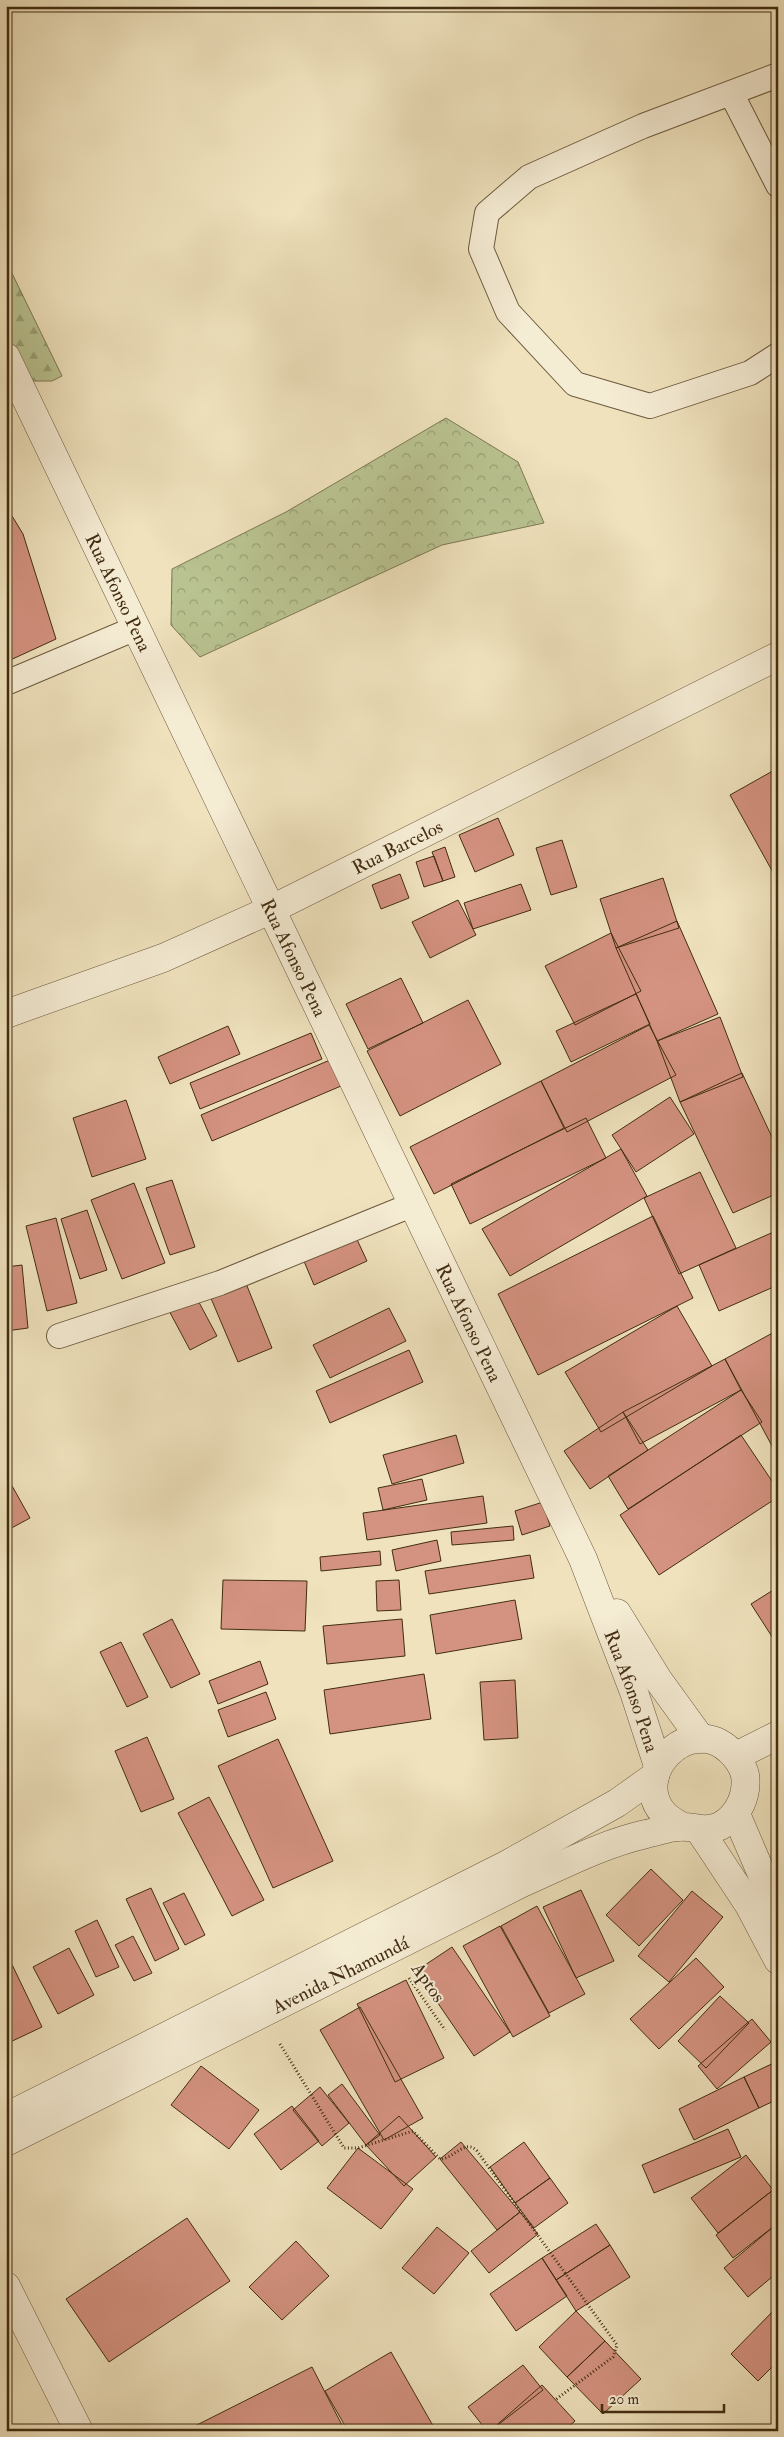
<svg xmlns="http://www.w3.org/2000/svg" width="784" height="2437" viewBox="0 0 784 2437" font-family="'IM FELL Double Pica',serif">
	<defs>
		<pattern id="forest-firs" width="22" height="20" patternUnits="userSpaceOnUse" patternTransform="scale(1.25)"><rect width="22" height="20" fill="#b9c391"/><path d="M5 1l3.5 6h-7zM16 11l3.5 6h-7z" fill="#989f75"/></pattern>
		<pattern id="park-crowns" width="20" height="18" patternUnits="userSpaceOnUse" patternTransform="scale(1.25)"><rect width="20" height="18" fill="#b9c391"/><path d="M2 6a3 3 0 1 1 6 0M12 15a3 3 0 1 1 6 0" fill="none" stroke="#989f75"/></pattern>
	</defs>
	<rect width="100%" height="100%" fill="#efe2bd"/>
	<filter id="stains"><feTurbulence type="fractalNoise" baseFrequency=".004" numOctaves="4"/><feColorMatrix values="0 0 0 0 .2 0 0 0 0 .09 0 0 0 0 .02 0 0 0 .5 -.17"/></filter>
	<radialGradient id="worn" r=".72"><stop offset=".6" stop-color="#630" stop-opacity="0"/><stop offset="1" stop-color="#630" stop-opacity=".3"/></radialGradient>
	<!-- forest -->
	<path fill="url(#forest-firs)" stroke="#7e7852" d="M6 261 62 376 52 381H30L6 336Z"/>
	<!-- park -->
	<path fill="url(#park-crowns)" stroke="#7e7852" d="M446 418 518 462 544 523 442 545 200 657 171 625 172 569 286 512Z"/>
	<!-- building -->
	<path fill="#d49280" stroke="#422d12" d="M6 506 23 534 56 639 6 662Z
		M778 768V875L775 876 730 795Z
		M498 818 514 855 475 872 459 835Z
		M562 840 577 887 551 895 536 848Z
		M445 847 455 877 443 881 432 852Z
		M434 856 443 881 424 887 416 862Z
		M400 874 409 898 381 909 372 885Z
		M663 878 679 928 616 948 600 899Z
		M521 884 531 910 473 929 464 903Z
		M458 900 476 935 430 958 412 922Z
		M677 921 718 1014 657 1041 616 948Z
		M611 933 641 991 575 1025 545 966Z
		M401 978 423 1023 368 1049 346 1004Z
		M636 994 650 1024 571 1062 556 1031Z
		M468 1000 501 1064 400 1116 367 1051Z
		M720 1017 743 1077 680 1102 657 1041Z
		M649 1025 676 1075 567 1132 541 1081Z
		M228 1026 240 1054 170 1084 158 1057Z
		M311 1033 322 1059 200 1109 190 1083Z
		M330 1060 341 1086 212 1141 201 1115Z
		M742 1073 778 1150V1193L733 1213 680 1102Z
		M541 1081 564 1128 434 1194 410 1147Z
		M670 1097 694 1134 636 1172 612 1135Z
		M126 1100 146 1159 92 1177 73 1118Z
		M586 1118 606 1158 470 1224 451 1184Z
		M621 1149 647 1196 510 1276 482 1229Z
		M700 1172 736 1248 679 1274 644 1198Z
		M172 1180 195 1247 170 1255 146 1188Z
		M134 1183 165 1263 122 1279 91 1200Z
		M87 1210 107 1270 80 1279 61 1219Z
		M653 1216 693 1298 538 1375 498 1294Z
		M56 1218 77 1303 47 1311 26 1226Z
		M778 1230V1285L719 1311 699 1265Z
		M353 1231 367 1261 314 1285 301 1254Z
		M22 1265 28 1328 6 1331V1267Z
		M245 1281 272 1348 238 1362 210 1296Z
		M194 1293 217 1336 190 1350 167 1307Z
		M677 1306 712 1366 601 1432 565 1372Z
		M389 1308 406 1341 330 1378 313 1345Z
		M778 1330V1457L725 1359Z
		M409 1350 423 1382 330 1423 316 1391Z
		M725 1359 741 1390 640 1444 623 1412Z
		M741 1390 762 1422 628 1509 608 1476Z
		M623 1412 648 1450 590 1489 564 1451Z
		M456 1435 464 1463 392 1484 383 1455Z
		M741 1435 778 1490V1497L659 1575 620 1515Z
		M6 1475 30 1518 6 1531Z
		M422 1479 427 1500 383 1510 378 1488Z
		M483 1496 487 1523 367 1540 363 1513Z
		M543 1502 550 1526 522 1535 515 1511Z
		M513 1526 514 1540 452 1545 451 1532Z
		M437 1540 441 1561 396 1571 392 1550Z
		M380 1551 381 1565 321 1571 320 1557Z
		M530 1555 534 1578 429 1594 425 1571Z
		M223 1580 307 1581 305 1631 221 1629Z
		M399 1580 401 1610 377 1611 376 1581Z
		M778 1587V1646L751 1604Z
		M515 1600 522 1639 436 1654 430 1615Z
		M172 1619 200 1674 171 1688 143 1634Z
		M402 1619 405 1656 327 1664 323 1626Z
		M121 1642 148 1697 127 1707 100 1652Z
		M260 1661 268 1684 218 1704 209 1681Z
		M424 1674 431 1719 330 1734 324 1690Z
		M515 1680 518 1738 484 1740 480 1682Z
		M266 1692 276 1719 228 1737 218 1710Z
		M147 1737 174 1799 141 1812 115 1751Z
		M278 1739 333 1861 273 1888 218 1766Z
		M209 1797 264 1900 232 1916 178 1813Z
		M651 1869 683 1900 639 1946 606 1915Z
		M151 1888 179 1949 155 1961 126 1899Z
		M581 1890 614 1961 576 1978 543 1907Z
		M692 1891 723 1917 669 1982 638 1956Z
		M184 1893 205 1935 185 1945 163 1903Z
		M537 1906 585 1994 549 2013 501 1926Z
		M97 1920 119 1967 96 1977 75 1931Z
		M500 1926 550 2016 513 2037 463 1946Z
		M133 1936 152 1973 134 1981 115 1945Z
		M452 1947 510 2032 474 2056 416 1971Z
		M69 1948 94 1995 58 2014 33 1967Z
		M6 1952 42 2027 6 2044Z
		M696 1958 724 1987 659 2049 630 2019Z
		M406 1980 444 2058 395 2082 357 2004Z
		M720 1996 749 2023 706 2068 678 2041Z
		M360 2007 423 2118 384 2140 320 2030Z
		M752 2019 771 2042 717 2089 698 2066Z
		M778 2061V2099L759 2108 744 2077Z
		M201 2066 259 2110 229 2149 171 2105Z
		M744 2077 759 2108 694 2140 679 2109Z
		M342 2084 380 2135 366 2145 328 2095Z
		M320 2087 349 2123 322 2146 293 2110Z
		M292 2106 319 2141 281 2170 254 2134Z
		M399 2116 436 2157 404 2186 366 2145Z
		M728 2129 741 2157 654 2193 642 2165Z
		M461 2142 520 2212 497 2230 440 2159Z
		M524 2142 550 2178 515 2203 490 2167Z
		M358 2148 413 2189 381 2229 327 2188Z
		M746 2155 773 2190 718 2233 691 2198Z
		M550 2178 568 2203 534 2228 515 2203Z
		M778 2186V2223L733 2258 716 2235Z
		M520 2212 538 2234 489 2273 471 2251Z
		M187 2218 230 2281 109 2362 66 2299Z
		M596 2224 610 2245 556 2280 542 2258Z
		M437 2227 469 2253 434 2294 402 2268Z
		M772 2228 778 2235V2272L748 2297 724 2268Z
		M296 2241 329 2276 282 2320 249 2287Z
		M610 2245 630 2277 576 2311 556 2280Z
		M542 2258 567 2296 516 2331 490 2294Z
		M778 2306V2361L758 2381 731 2354Z
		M576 2311 605 2341 567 2377 539 2347Z
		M605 2341 641 2379 603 2414 567 2377Z
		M391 2352 436 2431H348L325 2391Z
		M523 2365 543 2390 490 2431H487L468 2407Z
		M312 2367 345 2431H185Z
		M542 2385 575 2421 563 2431H490Z"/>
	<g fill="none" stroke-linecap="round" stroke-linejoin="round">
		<!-- lane casing -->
		<g stroke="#6d5a3d" stroke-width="26">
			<path id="lane" d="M778 75 643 126 529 177 487 213 481 249 508 312 575 384 650 406 750 373 778 355
				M731 93 778 185
				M6 683 136 628
				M59 1336 220 1283 414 1204"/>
		</g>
		<!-- street casing -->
		<g stroke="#6d5a3d" stroke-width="29">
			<g id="street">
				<path id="s1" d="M6 357 583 1559 634 1692 658 1766"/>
				<path id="s2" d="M6 1014 163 958 270 910 778 656"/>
				<path d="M617 1613 659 1681 701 1739"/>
				<path d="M736 1756 778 1735"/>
				<path d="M736 1814 778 1912"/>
				<path d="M700 1831 749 1905 778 1960"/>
				<path d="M6 2117 506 1865 617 1803 655 1776"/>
				<path id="s3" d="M6 2142 520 1884C561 1866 602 1844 646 1834 657 1832 668 1827 679 1827 694 1825 702 1834 720 1826 738 1817 748 1795 745 1775 743 1766 736 1756 729 1750 688 1712 628 1777 665 1815 669 1819 676 1823 681 1826"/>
				<path d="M6 2286 79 2431"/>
			</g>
		</g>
		<!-- path -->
		<path stroke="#422d12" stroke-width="3" stroke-dasharray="1 2.5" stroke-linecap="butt" d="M409 1978 445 2030
			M280 2044 344 2148H358L413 2131 440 2159C454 2159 465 2138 477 2151L617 2345 613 2357 555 2400"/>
		<!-- lane -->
		<use href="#lane" stroke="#f5ecd4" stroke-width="24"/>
		<!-- street -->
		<use href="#street" stroke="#f5ecd4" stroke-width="28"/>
	</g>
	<g text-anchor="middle" stroke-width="4" stroke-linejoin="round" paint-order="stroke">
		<!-- street labels -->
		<g font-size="19" fill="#422d12" stroke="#f5ecd4">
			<text dy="7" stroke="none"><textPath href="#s1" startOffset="261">Rua Afonso Pena</textPath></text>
			<text dy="7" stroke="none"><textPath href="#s2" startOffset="426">Rua Barcelos</textPath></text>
			<text dy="7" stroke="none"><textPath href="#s1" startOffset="666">Rua Afonso Pena</textPath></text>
			<text dy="7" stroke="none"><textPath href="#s1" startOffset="1071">Rua Afonso Pena</textPath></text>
			<text dy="7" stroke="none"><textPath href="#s1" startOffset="1474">Rua Afonso Pena</textPath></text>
			<text dy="7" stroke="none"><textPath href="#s3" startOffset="374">Avenida Nhamundá</textPath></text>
			<text transform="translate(429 1982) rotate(55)" y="7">Aptos</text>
		</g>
	</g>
	<!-- margin -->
	<rect width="784" height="2437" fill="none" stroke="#efe2bd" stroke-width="25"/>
	<rect x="8" y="8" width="769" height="2422" fill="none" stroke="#422d12" stroke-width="2.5"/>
	<rect x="12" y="12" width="759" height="2412" fill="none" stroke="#422d12"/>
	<!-- scale -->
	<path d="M602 2404v8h122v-8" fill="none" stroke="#422d12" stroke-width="2.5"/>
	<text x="609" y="2404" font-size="15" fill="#422d12" stroke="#f5ecd4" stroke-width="4" paint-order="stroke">20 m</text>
	<rect width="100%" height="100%" filter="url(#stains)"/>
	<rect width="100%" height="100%" fill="url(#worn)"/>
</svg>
